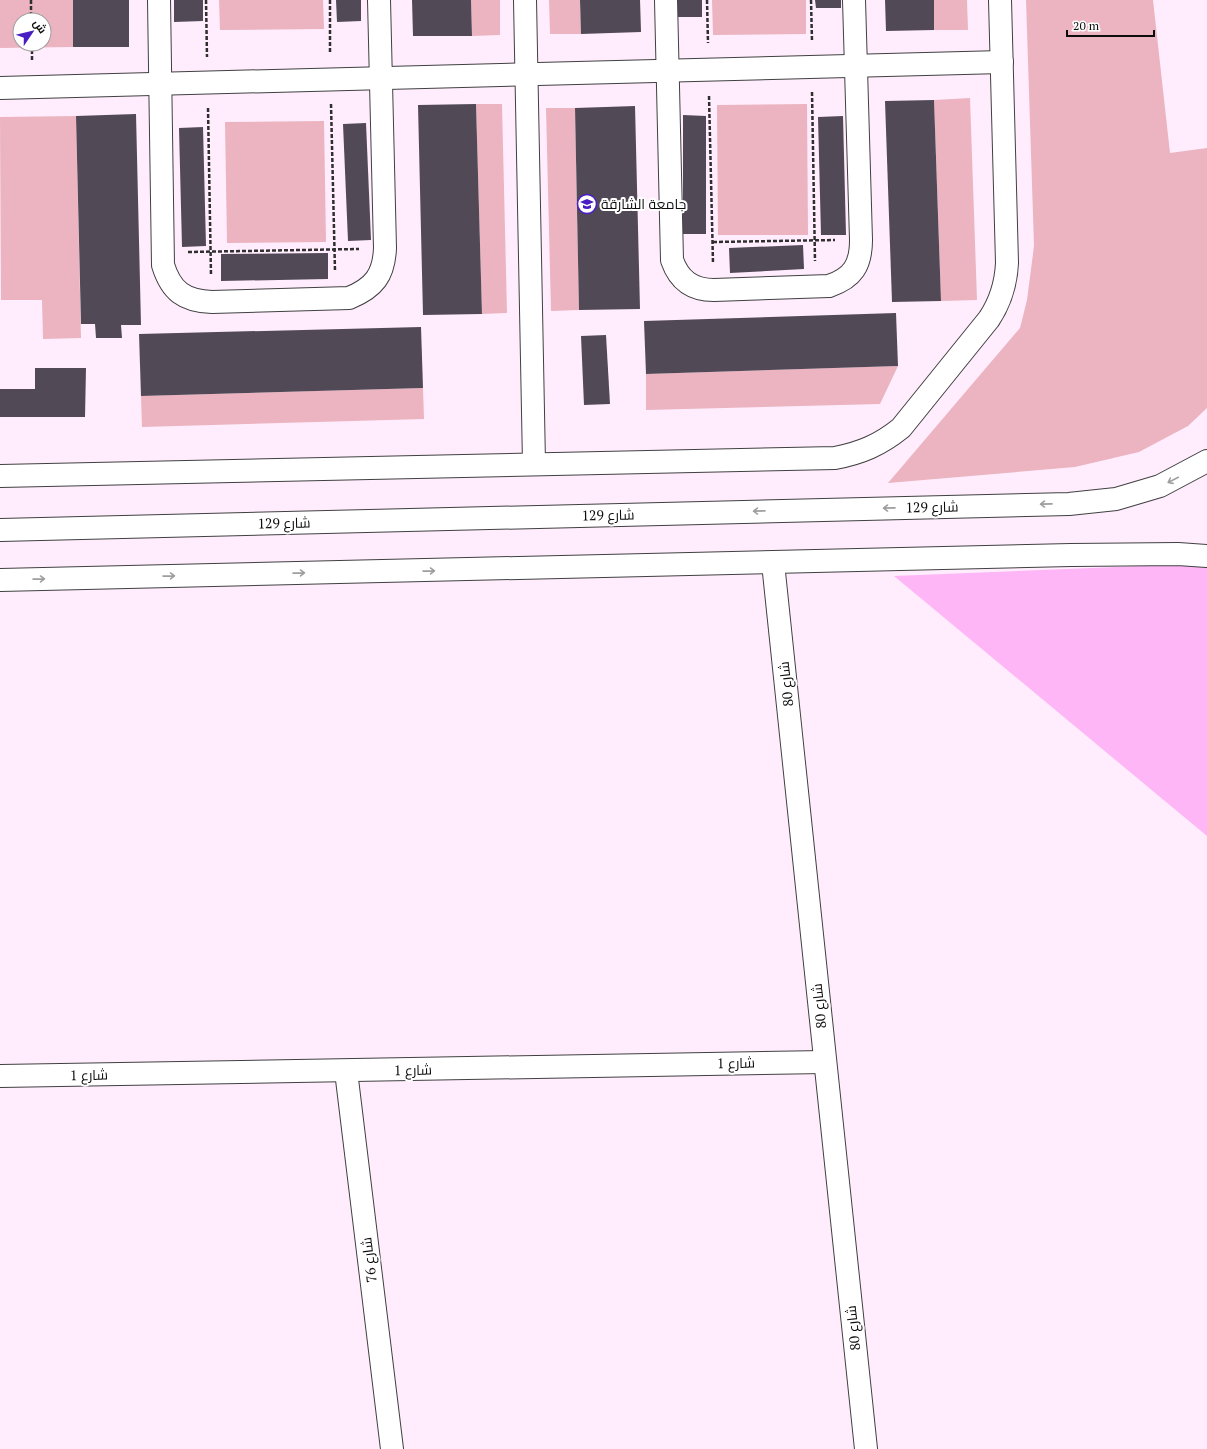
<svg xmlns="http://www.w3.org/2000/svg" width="1207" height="1449" viewBox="0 0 1207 1449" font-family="'PT Serif',Cairo,serif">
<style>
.green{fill:#ebb4c0;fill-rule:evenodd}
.sand{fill:#feb6f7}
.building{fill:#524956}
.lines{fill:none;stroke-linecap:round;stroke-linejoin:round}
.minor-casing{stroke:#404040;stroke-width:24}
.path{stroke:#2f2f2f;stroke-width:2.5;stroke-dasharray:4 2;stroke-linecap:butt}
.minor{stroke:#fff;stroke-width:22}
.oneway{stroke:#9e9e9e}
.labels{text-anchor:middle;stroke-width:4;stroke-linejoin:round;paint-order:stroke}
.poi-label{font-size:14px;fill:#0d0d0d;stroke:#fff;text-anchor:start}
.street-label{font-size:14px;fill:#0d0d0d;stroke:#fff}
</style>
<rect width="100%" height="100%" fill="#ffedfd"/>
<g class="green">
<path d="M0 0H73V47L0 48ZM20 20H44V44H20Z"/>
<polygon points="219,0 323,0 324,29 220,30"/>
<polygon points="471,0 500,0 500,35 472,36"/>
<polygon points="549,0 580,0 581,34 550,34"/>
<polygon points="712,0 806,0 806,34 713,35"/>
<polygon points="934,0 967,0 968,30 934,30"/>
<polygon points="1026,0 1153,0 1170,153 1207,148 1207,408 1188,426 1139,452 1075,467 888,483 1020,328 1027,300 1034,246"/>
<polygon points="970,98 977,300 941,301 934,100"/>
<polygon points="476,104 502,104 507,313 482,314"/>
<polygon points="807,104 808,235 718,235 717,105"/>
<polygon points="546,108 575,108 579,310 551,311"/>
<polygon points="76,116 81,338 43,339 42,300 1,300 0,117"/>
<polygon points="324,121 326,242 227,243 225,122"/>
<polygon points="898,366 880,404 646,410 646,374"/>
<polygon points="423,388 424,419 142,427 141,396"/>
</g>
<polygon class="sand" points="1192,564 1207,567 1207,836 894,576"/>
<g class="building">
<rect x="73" y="0" width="56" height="47"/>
<polygon points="174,0 203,0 203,21 174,22"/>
<polygon points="336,0 361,0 361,21 337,22"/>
<polygon points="412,0 471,0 472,36 413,36"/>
<polygon points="580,0 640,0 641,32 581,34"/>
<polygon points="674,0 702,0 702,17 675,17"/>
<polygon points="815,0 841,0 841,8 816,8"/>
<polygon points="885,0 934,0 934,30 886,31"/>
<polygon points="934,100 941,301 892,302 885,101"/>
<polygon points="476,104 482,314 423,315 418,105"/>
<polygon points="635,106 640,309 579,310 575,108"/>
<polygon points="136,114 141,325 121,325 122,338 96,338 95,324 81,324 76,116"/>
<polygon points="683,115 706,116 706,234 683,234"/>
<polygon points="843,116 846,235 821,235 818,117"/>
<polygon points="366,123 371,240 348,241 343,124"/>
<polygon points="203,127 206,246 182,247 179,128"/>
<polygon points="803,245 804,269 730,273 729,248"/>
<polygon points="328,253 328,279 221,281 221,254"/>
<polygon points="896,313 898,366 646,374 644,321"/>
<polygon points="421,327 423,388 141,396 139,334"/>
<polygon points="606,335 610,404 584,405 581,336"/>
<polygon points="35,368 86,368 85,417 0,417 0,389 35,389"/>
</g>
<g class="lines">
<defs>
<g id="minor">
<path d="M159 0 163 265C171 291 184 301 212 302L349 298C374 288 384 275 385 248L379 0"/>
<polyline points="525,0 534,463"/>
<path d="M666 0 672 260C679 280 692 290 714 290L829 286C853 278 861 265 861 240L854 0"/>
<polyline points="0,88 1002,62"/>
<path d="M0 476 835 458C861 453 880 445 901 428L989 319C1001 301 1006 284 1007 263L1000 0"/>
<polyline points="0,530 1069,504 1116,499 1160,486 1207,461"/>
<polyline points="773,563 866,1449"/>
<polyline points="0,580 1071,555 1178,554 1207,556"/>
<polyline points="346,1071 392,1449"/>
<polyline points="0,1076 825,1062"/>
</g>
</defs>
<use href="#minor" class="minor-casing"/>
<g class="path">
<polyline points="31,0 31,20"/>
<polyline points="206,0 207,57"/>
<polyline points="330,0 330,53"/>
<polyline points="707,0 708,43"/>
<polyline points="811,0 812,41"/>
<polyline points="32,44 32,61"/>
<polyline points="812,92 815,261"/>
<polyline points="709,96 713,263"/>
<polyline points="331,104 335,271"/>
<polyline points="208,108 211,275"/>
<polyline points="713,242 835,240"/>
<polyline points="188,252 359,249"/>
</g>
<use href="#minor" class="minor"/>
</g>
<defs><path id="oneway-shaft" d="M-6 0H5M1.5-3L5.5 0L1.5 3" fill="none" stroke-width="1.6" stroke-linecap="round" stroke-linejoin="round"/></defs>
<g class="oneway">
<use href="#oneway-shaft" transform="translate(1173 480) rotate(153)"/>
<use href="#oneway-shaft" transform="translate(1046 504) rotate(179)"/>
<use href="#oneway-shaft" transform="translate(889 508) rotate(179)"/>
<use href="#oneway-shaft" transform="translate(759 511) rotate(179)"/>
<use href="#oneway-shaft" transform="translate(429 571) rotate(-1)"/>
<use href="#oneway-shaft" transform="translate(299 573) rotate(-1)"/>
<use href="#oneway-shaft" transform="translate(169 576) rotate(-1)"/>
<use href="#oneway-shaft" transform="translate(39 579) rotate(-1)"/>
</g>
<defs>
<symbol id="university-ring" viewBox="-11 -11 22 22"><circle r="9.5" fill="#fff" stroke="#491dc4" stroke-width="1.5"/><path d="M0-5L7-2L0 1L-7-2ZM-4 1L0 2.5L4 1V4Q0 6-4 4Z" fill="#491dc4"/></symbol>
</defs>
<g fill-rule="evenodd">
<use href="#university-ring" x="576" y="193" width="22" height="22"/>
</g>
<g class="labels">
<g class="poi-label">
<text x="601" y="209">جامعة الشارقة</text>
</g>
<g class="street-label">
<text transform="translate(932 507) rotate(-1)" y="5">شارع 129</text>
<text transform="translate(608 515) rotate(-1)" y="5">شارع 129</text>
<text transform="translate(284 523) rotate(-1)" y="5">شارع 129</text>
<text transform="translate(786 684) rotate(-96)" y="5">شارع 80</text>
<text transform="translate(819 1006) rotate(-96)" y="5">شارع 80</text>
<text transform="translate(736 1063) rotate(-1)" y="5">شارع 1</text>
<text transform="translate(413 1070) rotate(-1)" y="5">شارع 1</text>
<text transform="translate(89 1075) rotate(-1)" y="5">شارع 1</text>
<text transform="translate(369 1260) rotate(-97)" y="5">شارع 76</text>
<text transform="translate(853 1328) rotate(-96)" y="5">شارع 80</text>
</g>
</g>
<g transform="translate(32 32) rotate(55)"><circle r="19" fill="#ffffff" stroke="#9e9e9e"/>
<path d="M0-3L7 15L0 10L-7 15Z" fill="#491dc4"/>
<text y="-6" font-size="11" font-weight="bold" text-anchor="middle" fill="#0d0d0d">ش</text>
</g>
<path d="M1067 30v6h87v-6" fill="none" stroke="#0d0d0d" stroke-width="2"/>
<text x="1073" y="30" font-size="12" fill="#0d0d0d" stroke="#ffffff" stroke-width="3" paint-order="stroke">20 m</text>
</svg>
